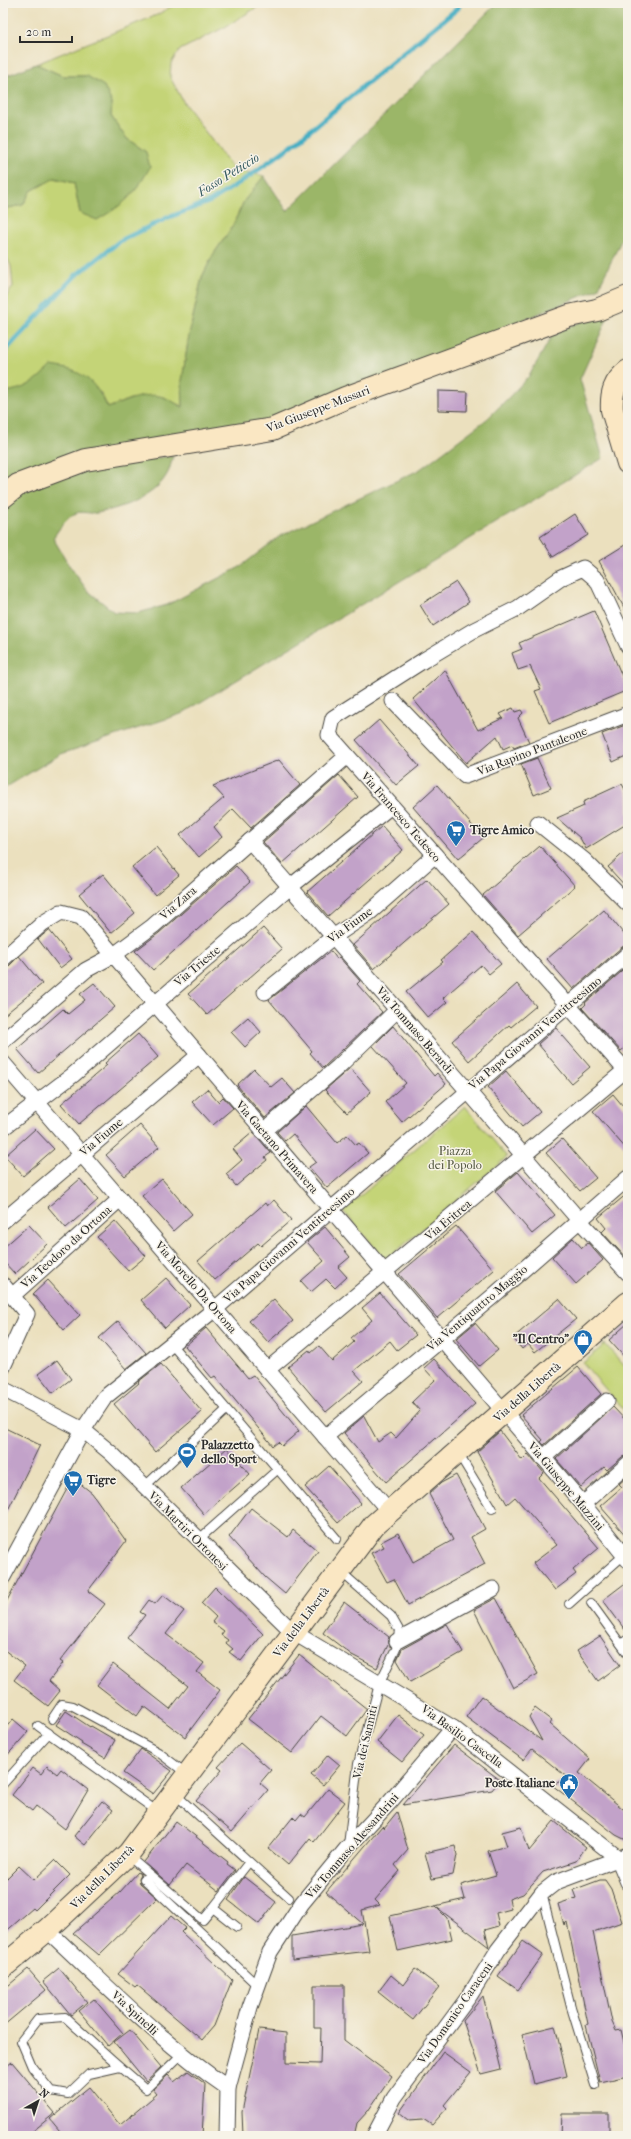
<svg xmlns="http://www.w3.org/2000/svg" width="631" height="2139" viewBox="0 0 631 2139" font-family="'IM FELL French Canon',serif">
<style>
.green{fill:#c4d477;stroke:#788051}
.forest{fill:#9bb668;stroke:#63704a}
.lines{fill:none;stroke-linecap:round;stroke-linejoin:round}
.stream{stroke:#44aec3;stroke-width:5}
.building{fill:#c2a2c9}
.lane-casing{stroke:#484641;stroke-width:10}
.street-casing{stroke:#484641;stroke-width:17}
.secondary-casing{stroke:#484641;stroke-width:24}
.lane{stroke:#fff;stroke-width:8}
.street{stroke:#fff;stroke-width:15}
.secondary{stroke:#fae7c3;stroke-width:22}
.labels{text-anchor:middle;stroke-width:3;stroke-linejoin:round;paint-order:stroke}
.street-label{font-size:12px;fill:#2b2b2b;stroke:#f7f3e8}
.poi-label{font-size:12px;font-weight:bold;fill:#2b2b2b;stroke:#f7f3e8;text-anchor:start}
.park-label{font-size:12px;fill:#51553e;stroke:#f7f3e8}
.water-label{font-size:13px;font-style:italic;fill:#345960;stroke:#f7f3e8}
</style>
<rect width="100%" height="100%" fill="#f7f3e8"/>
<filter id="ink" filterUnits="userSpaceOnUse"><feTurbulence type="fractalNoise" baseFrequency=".025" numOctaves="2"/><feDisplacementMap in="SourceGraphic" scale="8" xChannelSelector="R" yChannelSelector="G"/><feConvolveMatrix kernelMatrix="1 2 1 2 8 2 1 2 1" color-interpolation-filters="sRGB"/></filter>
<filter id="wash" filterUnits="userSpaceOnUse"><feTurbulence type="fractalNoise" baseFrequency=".012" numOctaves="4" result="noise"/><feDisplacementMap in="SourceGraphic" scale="16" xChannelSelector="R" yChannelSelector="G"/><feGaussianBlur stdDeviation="0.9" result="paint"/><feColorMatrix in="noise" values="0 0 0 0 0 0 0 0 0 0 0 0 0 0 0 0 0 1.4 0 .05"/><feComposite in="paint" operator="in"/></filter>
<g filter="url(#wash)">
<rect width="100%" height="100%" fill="#ebe0be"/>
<g class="green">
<polygon points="177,3 264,3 225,27 180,50 171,63 170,77 184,103 233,169 264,176 244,201 232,227 213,255 202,277 189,335 182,381 183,407 163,397 130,399 108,408 101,393 52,366 36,381 21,390 3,393 3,301 13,287 11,266 6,256 3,261 3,209 23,205 31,191 54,178 74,183 80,213 146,152 126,138 111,116 112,103 87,76 63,76 36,64 157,15"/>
<polygon points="465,1106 507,1157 386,1260 343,1211"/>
<polygon points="605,1344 628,1370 628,1415 583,1363"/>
</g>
<g class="forest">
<path d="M494 3H628V226L598 289 284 419 179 438 3 493 4 392C27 389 35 382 51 366 83 370 94 380 108 408 124 402 145 391 163 397 170 399 176 404 183 407L182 381 189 335 202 277 213 255 232 227 244 201 264 176 287 211 494 6Z"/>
<path d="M36 64 63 76H87L104 86 112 103 111 116 126 138 146 152 150 167C134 196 126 203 97 220L80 213 74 183 55 178 31 191 23 205 3 209V77Z"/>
<path d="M612 308 580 379 603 458 181 714 61 754 3 789V501L79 467 173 456C171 462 170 471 166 476 153 498 121 508 97 513 91 514 82 511 76 513 66 518 59 529 53 538L69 565 87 590 114 612 138 613 167 605 240 567 280 536 419 470 487 419 511 395 529 376 553 334Z"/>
</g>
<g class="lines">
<polyline class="stream" points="3,353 75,276 120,241 167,218 211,201 248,177 291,146 458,8 460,3"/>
</g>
<g id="blocks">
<g class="building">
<polygon points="438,391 468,392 467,411 438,410"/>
<polygon points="575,514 588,535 553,557 540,537"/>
<polygon points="628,543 628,615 599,561"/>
<polygon points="456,582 469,602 433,626 420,605"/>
<polygon points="594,611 628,690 549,723 535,691 541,689 530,666 518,670 512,653 522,649 519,643"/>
<polygon points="445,670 478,730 503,718 500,714 513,708 515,712 521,710 523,713 518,718 529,742 514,748 512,745 503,749 497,736 466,763 413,699"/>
<polygon points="379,720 419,766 396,785 356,740"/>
<polygon points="628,724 628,755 613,762 602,734"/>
<polygon points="537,758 551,788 534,795 521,764"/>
<polygon points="279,760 300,785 251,828 233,809 214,827 222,837 199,857 180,835 224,798 213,786"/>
<polygon points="339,775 358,797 282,864 263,842"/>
<polygon points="622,784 628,795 628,823 586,849 580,838 557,818 584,806 583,802"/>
<polygon points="437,785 483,838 458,859 413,807"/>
<polygon points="382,826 403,850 328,916 307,892"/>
<polygon points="540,846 575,886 518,935 483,895"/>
<polygon points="156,847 179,875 155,895 132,867"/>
<polygon points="628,849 628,889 608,867"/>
<polygon points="236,866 250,882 153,970 135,951 159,933"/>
<polygon points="103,874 135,913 111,933 79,894"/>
<polygon points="427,879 449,904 374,969 353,945"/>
<polygon points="604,910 628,939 628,945 622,947 573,989 547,959"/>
<polygon points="263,928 282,949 207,1015 188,994"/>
<polygon points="49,930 72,959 60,968 38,939"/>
<polygon points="473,932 501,964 489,974 481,965 443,998 447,1002 428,1018 406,992 443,962 441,960"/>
<polygon points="331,951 337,959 339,957 360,981 357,984 382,1012 323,1068 310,1053 312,1051 269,1000"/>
<polygon points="19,956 42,984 3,1016 3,968 9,966"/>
<polygon points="628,966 628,1045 621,1051 582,1008 586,1004 585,1003"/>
<polygon points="94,983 115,1007 38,1073 17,1049 63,1009 68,1014 85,1000 80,994"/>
<polygon points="517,984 536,1006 511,1027 509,1025 469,1061 452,1041"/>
<polygon points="248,1017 261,1032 245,1047 231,1032"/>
<polygon points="393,1026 434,1076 437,1073 446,1084 402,1122 385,1102 406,1083 373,1046"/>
<polygon points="556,1028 590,1067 571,1083 538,1044"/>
<polygon points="138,1034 158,1057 79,1124 61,1104 107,1065 105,1063"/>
<polygon points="350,1068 371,1092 347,1113 325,1090"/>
<polygon points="254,1069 271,1087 282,1078 295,1093 265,1118 237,1085"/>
<polygon points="506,1071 540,1112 522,1127 488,1087"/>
<polygon points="207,1089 218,1102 223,1097 233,1108 213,1125 192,1102"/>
<polygon points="613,1094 628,1112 628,1151 593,1111"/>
<polygon points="306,1106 337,1143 347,1135 356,1145 359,1143 368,1153 327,1188 309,1167 316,1162 293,1134 285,1141 277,1132"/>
<polygon points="140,1125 159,1147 125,1176 106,1155"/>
<polygon points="35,1129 54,1149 23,1176 5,1156"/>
<polygon points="253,1132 271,1153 265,1157 267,1160 236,1186 226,1174 242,1160 233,1149"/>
<polygon points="562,1139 596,1178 580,1191 546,1153"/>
<polygon points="518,1172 555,1215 532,1234 495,1191"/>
<polygon points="80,1179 98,1200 66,1228 48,1207"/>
<polygon points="162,1179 192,1214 173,1231 142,1196"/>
<polygon points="628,1193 628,1260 602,1232 606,1228 598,1218"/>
<polygon points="274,1200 291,1220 261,1246 258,1243 215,1280 198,1261 265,1203 267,1206"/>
<polygon points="115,1221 146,1256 128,1271 97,1237"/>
<polygon points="29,1225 47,1244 15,1274 3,1261 3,1248"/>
<polygon points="456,1226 494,1270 437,1318 399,1274"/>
<polygon points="325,1227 350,1257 338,1267 347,1277 335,1288 326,1279 311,1292 301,1281 324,1261 307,1242"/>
<polygon points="573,1238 582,1248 588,1243 603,1260 576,1284 552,1257"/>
<polygon points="166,1278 190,1305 165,1328 141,1300"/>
<polygon points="48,1280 80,1315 64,1330 33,1294"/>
<polygon points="380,1293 416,1335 397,1350 390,1341 354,1371 363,1381 326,1412 288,1367 309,1350 311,1353 319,1346 332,1361 354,1342 351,1338 372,1320 362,1308"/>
<polygon points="274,1299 293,1321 268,1342 249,1321"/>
<polygon points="559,1299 576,1319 535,1352 528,1344 522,1349 513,1338"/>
<polygon points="118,1321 146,1353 126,1369 99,1338"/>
<polygon points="475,1323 498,1350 479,1366 456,1339"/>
<polygon points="628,1323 628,1361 609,1340"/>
<polygon points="206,1328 248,1378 253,1375 299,1431 282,1446 278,1442 273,1446 215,1376 212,1378 185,1346"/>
<polygon points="434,1359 475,1404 386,1482 344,1433 364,1416 378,1442 391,1433 396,1438 420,1411 412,1402 435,1380 424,1368"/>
<polygon points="57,1360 71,1379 53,1393 38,1374"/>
<polygon points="161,1364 202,1412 155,1452 114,1404 139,1383 138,1382"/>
<polygon points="578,1367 601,1394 544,1445 541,1442 543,1440 521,1415"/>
<polygon points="613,1407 628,1423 628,1455 622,1457 607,1470 604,1467 581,1487 556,1459"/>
<polygon points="3,1427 40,1445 3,1520"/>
<polygon points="500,1431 522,1460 528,1454 544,1473 539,1478 599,1548 573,1570 576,1574 555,1590 533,1563 557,1545 515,1497 507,1504 477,1452"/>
<polygon points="227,1448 250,1474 204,1514 181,1488"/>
<polygon points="329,1466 361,1503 338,1523 305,1487"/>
<polygon points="456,1475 485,1529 471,1537 485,1564 408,1605 394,1579 387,1582 371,1553 384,1547 381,1542 398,1533 413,1562 453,1540 429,1494 441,1483"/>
<polygon points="628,1476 628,1538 600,1506 622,1487 619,1484"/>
<polygon points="73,1478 92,1493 126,1541 88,1591 105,1604 60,1661 63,1663 49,1681 60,1691 48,1706 14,1680 25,1666 3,1649 3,1608"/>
<polygon points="251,1508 288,1537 293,1530 318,1551 285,1594 265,1577 229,1537"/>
<polygon points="628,1581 628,1634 603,1600"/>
<polygon points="215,1587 263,1634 241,1661 229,1652 233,1649 226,1643 228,1640 221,1635 224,1631 212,1622 216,1617 201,1603"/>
<polygon points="163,1595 184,1611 166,1634 204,1663 197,1672 220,1690 185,1737 144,1706 137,1716 97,1685 113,1664 170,1709 188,1686 127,1638 145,1615 140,1612 149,1600 155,1604"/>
<polygon points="496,1598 538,1674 513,1688 474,1610"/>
<polygon points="344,1602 389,1637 388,1641 391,1647 388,1645 377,1668 352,1655 323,1633"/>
<polygon points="447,1624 463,1652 410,1682 397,1660 402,1649"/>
<polygon points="600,1636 620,1665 598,1681 577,1651"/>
<polygon points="299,1655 367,1709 347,1736 321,1716 292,1753 248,1719"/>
<polygon points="481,1696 542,1741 529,1717 535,1708 552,1721 550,1724 590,1759 579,1773 628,1813 628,1841 616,1835 552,1785 568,1778 532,1749 523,1760 466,1717"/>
<polygon points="66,1711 90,1727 91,1726 115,1740 105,1758 81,1744 82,1742 56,1725"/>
<polygon points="398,1715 424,1735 402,1762 377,1742"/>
<polygon points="13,1719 28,1732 3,1760 3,1731"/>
<polygon points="240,1743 271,1770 260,1783 268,1790 232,1832 196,1801 222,1770 218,1767"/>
<polygon points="454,1745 500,1780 492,1790 403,1805"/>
<polygon points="141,1749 172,1771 153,1794 123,1773"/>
<polygon points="328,1755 340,1765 323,1785 311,1775"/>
<polygon points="47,1766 57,1774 61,1769 88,1790 65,1829 36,1806 32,1811 12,1795 33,1768 41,1774"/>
<polygon points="328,1789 345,1802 314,1842 310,1838 288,1865 268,1848 293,1817 296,1820 301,1814 305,1817"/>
<polygon points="102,1801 113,1810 85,1845 74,1836"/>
<polygon points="397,1812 408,1850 395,1865 400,1871 375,1900 380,1905 362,1910 369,1951 292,1960 292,1936 363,1924 326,1892 382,1826 384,1828"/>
<polygon points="176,1821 228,1862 227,1864 235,1870 219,1891 186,1865 170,1885 144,1862"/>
<polygon points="554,1821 586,1847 576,1861 543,1872 523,1894 509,1899 511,1909 496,1913 499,1926 485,1930 489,1947 435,1906 465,1899 461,1885 496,1875 488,1851 507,1846 502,1832 521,1827 529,1851"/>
<polygon points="455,1846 457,1855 453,1875 432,1879 425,1853"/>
<polygon points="55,1860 70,1875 35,1910 33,1908 3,1934 3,1882 19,1866 34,1880"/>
<polygon points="138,1872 141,1874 139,1878 140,1883 157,1898 99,1955 73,1933 120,1892"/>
<polygon points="244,1877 276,1902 259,1924 228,1900"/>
<polygon points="600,1880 605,1880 611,1889 622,1922 593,1932 612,2022 616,2031 621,2030 628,2059 628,2076 600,2082 586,2025 588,2024 567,1922 564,1925 558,1904 576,1898 573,1890"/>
<polygon points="435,1906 447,1918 452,1939 398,1951 390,1916"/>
<polygon points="171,1916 185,1928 181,1932 232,1980 214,2026 202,2040 137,1985 135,1987 118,1974"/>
<polygon points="523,1941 543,1955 518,1990 498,1976"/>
<polygon points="59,1968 87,2002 71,2015 43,1981"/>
<polygon points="28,1969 46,1990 3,2026 3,1990"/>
<polygon points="415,1969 439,1987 413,2020 378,1992 391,1975 403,1985"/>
<polygon points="314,1985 344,1985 344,2040 392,2076 368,2111 357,2123 354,2136 243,2136 242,2112 259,2030 286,2033 286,2063 320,2064 321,2028 314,2028"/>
<polygon points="483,1996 501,2069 481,2074 463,2021"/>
<polygon points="94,1999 123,2033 108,2046 79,2011"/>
<polygon points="555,2026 567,2076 534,2084 522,2034"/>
<polygon points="130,2030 161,2067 146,2081 114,2042"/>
<polygon points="443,2052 471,2072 444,2105 447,2108 432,2125 423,2119 408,2120 399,2113"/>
<polygon points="12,2062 55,2113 27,2136 3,2136 3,2069"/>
<polygon points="188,2071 205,2084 202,2136 64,2136 50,2119 89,2087 120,2125 157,2094 153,2089 168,2075 174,2082"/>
<polygon points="562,2114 609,2114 609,2136 561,2136"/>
</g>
</g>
</g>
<g filter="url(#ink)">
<use href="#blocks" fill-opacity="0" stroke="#484641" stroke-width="1"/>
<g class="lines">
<defs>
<g id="lane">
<polyline points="172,1345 337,1539"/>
<polyline points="458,1453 492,1509"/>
<polyline points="144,1487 226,1410"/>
<polyline points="198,1540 277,1470"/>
<polyline points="340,1571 391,1616 399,1630 396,1649 379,1684 358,1764 348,1845"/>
<polyline points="591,1603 628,1654"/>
<polyline points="569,1604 624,1555"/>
<polyline points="621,1644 628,1639"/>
<polyline points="52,1719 62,1704 73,1706 158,1752 187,1774"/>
<polyline points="38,1726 158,1812"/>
<polyline points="3,1784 49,1733"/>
<polyline points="175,1794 289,1898"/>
<polyline points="127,1855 203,1920 213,1908"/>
<polyline points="144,1879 258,1986"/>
<polyline points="542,1893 571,2007 595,2085"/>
<polyline points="237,1927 213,1908 249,1862"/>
<path d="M120 2067 89 2074 68 2094 51 2091 32 2067 21 2041 38 2019 65 2017C92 2042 119 2066 146 2089L182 2054"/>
</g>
<g id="street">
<polyline points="628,646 597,580 583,568 561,578 518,608 474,630 424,660 333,718 329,735 628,1073"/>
<polyline points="393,701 465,776 628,714"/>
<polyline points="538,823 584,860 628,904"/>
<polyline points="250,841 467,1090 579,1220 628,1273"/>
<polyline points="3,959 43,923 61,912 81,917 583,1504 628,1560"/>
<polyline points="265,992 333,937 369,913 435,855"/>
<polyline points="3,1041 86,970 114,955 153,926 347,756"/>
<polyline points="3,1063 389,1511"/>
<polyline points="3,1128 73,1075 290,887 391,806"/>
<polyline points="263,1132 338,1067 397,1010"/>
<polyline points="3,1221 199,1055"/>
<polyline points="3,1285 27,1314 3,1367"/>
<polyline points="12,1296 120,1199"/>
<polyline points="267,1370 628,1068"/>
<polyline points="3,1389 83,1430 111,1453 293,1632 453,1728 618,1858 628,1882"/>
<polyline points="325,1437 492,1297 628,1178"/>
<polyline points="543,1458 607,1401"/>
<polyline points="583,1504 628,1464"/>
<polyline points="3,1577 83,1430 105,1397 215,1309 628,954"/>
<polyline points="397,1641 493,1589"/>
<path d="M47 1930C106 1985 162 2043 228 2088"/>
<polyline points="227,2136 228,2088 250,2007 270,1952 302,1903 348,1847 390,1802 453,1728"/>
<polyline points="374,2136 394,2098 470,1995 498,1950 542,1893 556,1882 628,1855"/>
</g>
<g id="secondary">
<path d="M628 371C614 382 611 393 612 410L628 463"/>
<polyline points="3,497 18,485 85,460 273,429 345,398 569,316 597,310 628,297"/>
<polyline points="3,1967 47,1930 129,1853 374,1525 628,1303"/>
</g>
</defs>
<use href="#lane" class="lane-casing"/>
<use href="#street" class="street-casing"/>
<use href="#secondary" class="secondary-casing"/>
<use href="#lane" class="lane"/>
<use href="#street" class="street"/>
<use href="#secondary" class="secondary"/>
</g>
</g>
<defs>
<symbol id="supermarket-pin" viewBox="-11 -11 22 30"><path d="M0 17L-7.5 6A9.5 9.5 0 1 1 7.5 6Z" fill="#1f6fb2" stroke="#f7f3e8"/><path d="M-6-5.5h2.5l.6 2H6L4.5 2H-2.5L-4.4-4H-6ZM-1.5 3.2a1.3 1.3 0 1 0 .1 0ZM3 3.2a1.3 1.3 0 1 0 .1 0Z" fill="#fff"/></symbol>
<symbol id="shop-pin" viewBox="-11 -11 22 30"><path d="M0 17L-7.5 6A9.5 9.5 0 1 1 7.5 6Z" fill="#1f6fb2" stroke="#f7f3e8"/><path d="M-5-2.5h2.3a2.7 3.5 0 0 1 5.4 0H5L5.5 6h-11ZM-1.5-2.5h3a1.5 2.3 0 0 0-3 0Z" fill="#fff"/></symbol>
<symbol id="stadium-pin" viewBox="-11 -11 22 30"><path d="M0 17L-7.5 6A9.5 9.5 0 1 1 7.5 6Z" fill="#1f6fb2" stroke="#f7f3e8"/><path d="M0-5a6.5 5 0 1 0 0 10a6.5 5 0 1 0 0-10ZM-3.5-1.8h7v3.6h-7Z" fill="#fff"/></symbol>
<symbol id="civic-pin" viewBox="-11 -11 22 30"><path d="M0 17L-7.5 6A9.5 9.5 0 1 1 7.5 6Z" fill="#1f6fb2" stroke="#f7f3e8"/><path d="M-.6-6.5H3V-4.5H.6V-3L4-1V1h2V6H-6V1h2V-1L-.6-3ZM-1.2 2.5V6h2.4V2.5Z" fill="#fff"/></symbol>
</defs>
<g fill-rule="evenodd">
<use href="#supermarket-pin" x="445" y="819" width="22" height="30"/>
<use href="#shop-pin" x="572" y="1328" width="22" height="30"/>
<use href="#stadium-pin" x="176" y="1441" width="22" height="30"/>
<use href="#supermarket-pin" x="62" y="1469" width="22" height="30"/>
<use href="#civic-pin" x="558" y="1772" width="22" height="30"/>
</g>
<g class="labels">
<g class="street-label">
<text transform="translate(318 409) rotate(-21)" y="4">Via Giuseppe Massari</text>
<text transform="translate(532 751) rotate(-21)" y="4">Via Rapino Pantaleone</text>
<text transform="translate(401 817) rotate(49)" y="4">Via Francesco Tedesco</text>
<text transform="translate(178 903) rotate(-41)" y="4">Via Zara</text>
<text transform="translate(350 925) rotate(-36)" y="4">Via Fiume</text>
<text transform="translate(197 966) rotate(-40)" y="4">Via Trieste</text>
<text transform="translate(415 1030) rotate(49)" y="4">Via Tommaso Berardi</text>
<text transform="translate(535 1033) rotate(-40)" y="4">Via Papa Giovanni Ventitreesimo</text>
<text transform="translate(101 1137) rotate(-40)" y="4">Via Fiume</text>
<text transform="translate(277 1147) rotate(49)" y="4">Via Gaetano Primavera</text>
<text transform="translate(448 1220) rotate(-40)" y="4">Via Eritrea</text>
<text transform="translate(289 1245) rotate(-41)" y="4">Via Papa Giovanni Ventitreesimo</text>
<text transform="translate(66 1247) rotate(-42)" y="4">Via Teodoro da Ortona</text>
<text transform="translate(196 1287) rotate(49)" y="4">Via Morello Da Ortona</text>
<text transform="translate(477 1308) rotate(-40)" y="4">Via Ventiquattro Maggio</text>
<text transform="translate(527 1392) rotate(-41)" y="4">Via della Libertà</text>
<text transform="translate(566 1486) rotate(50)" y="4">Via Giuseppe Mazzini</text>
<text transform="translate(188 1531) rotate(45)" y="4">Via Martiri Ortonesi</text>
<text transform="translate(301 1622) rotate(-53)" y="4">Via della Libertà</text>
<text transform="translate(462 1736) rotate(36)" y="4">Via Basilio Cascella</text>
<text transform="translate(365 1742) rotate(-77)" y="4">Via dei Sanniti</text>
<text transform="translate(352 1846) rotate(-49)" y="4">Via Tommaso Alessandrini</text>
<text transform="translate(102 1877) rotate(-45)" y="4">Via della Libertà</text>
<text transform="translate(135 2013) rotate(43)" y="4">Via Spinelli</text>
<text transform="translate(455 2013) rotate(-55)" y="4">Via Domenico Caraceni</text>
</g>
<g class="poi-label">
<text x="470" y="834">Tigre Amico</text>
<text x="569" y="1343" text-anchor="end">"Il Centro"</text>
<text x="201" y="1449">Palazzetto<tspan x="201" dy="14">dello Sport</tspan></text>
<text x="87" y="1484">Tigre</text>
<text x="555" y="1787" text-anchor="end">Poste Italiane</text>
</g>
<g class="park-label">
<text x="455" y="1155">Piazza<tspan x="455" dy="14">dei Popolo</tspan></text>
</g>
<g class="water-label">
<text transform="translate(228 174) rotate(-32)" y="5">Fosso Peticcio</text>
</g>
</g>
<rect width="631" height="2139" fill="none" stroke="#f7f3e8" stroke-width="16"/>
<g transform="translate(38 2101) rotate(39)" stroke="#f7f3e8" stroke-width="3" paint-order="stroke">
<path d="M0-3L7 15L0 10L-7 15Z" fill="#2b2b2b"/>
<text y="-6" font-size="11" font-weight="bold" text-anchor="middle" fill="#2b2b2b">N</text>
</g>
<path d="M20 36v6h52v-6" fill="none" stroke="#2b2b2b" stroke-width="2"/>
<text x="26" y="36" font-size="12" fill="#2b2b2b" stroke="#f7f3e8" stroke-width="3" paint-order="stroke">20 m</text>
</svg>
